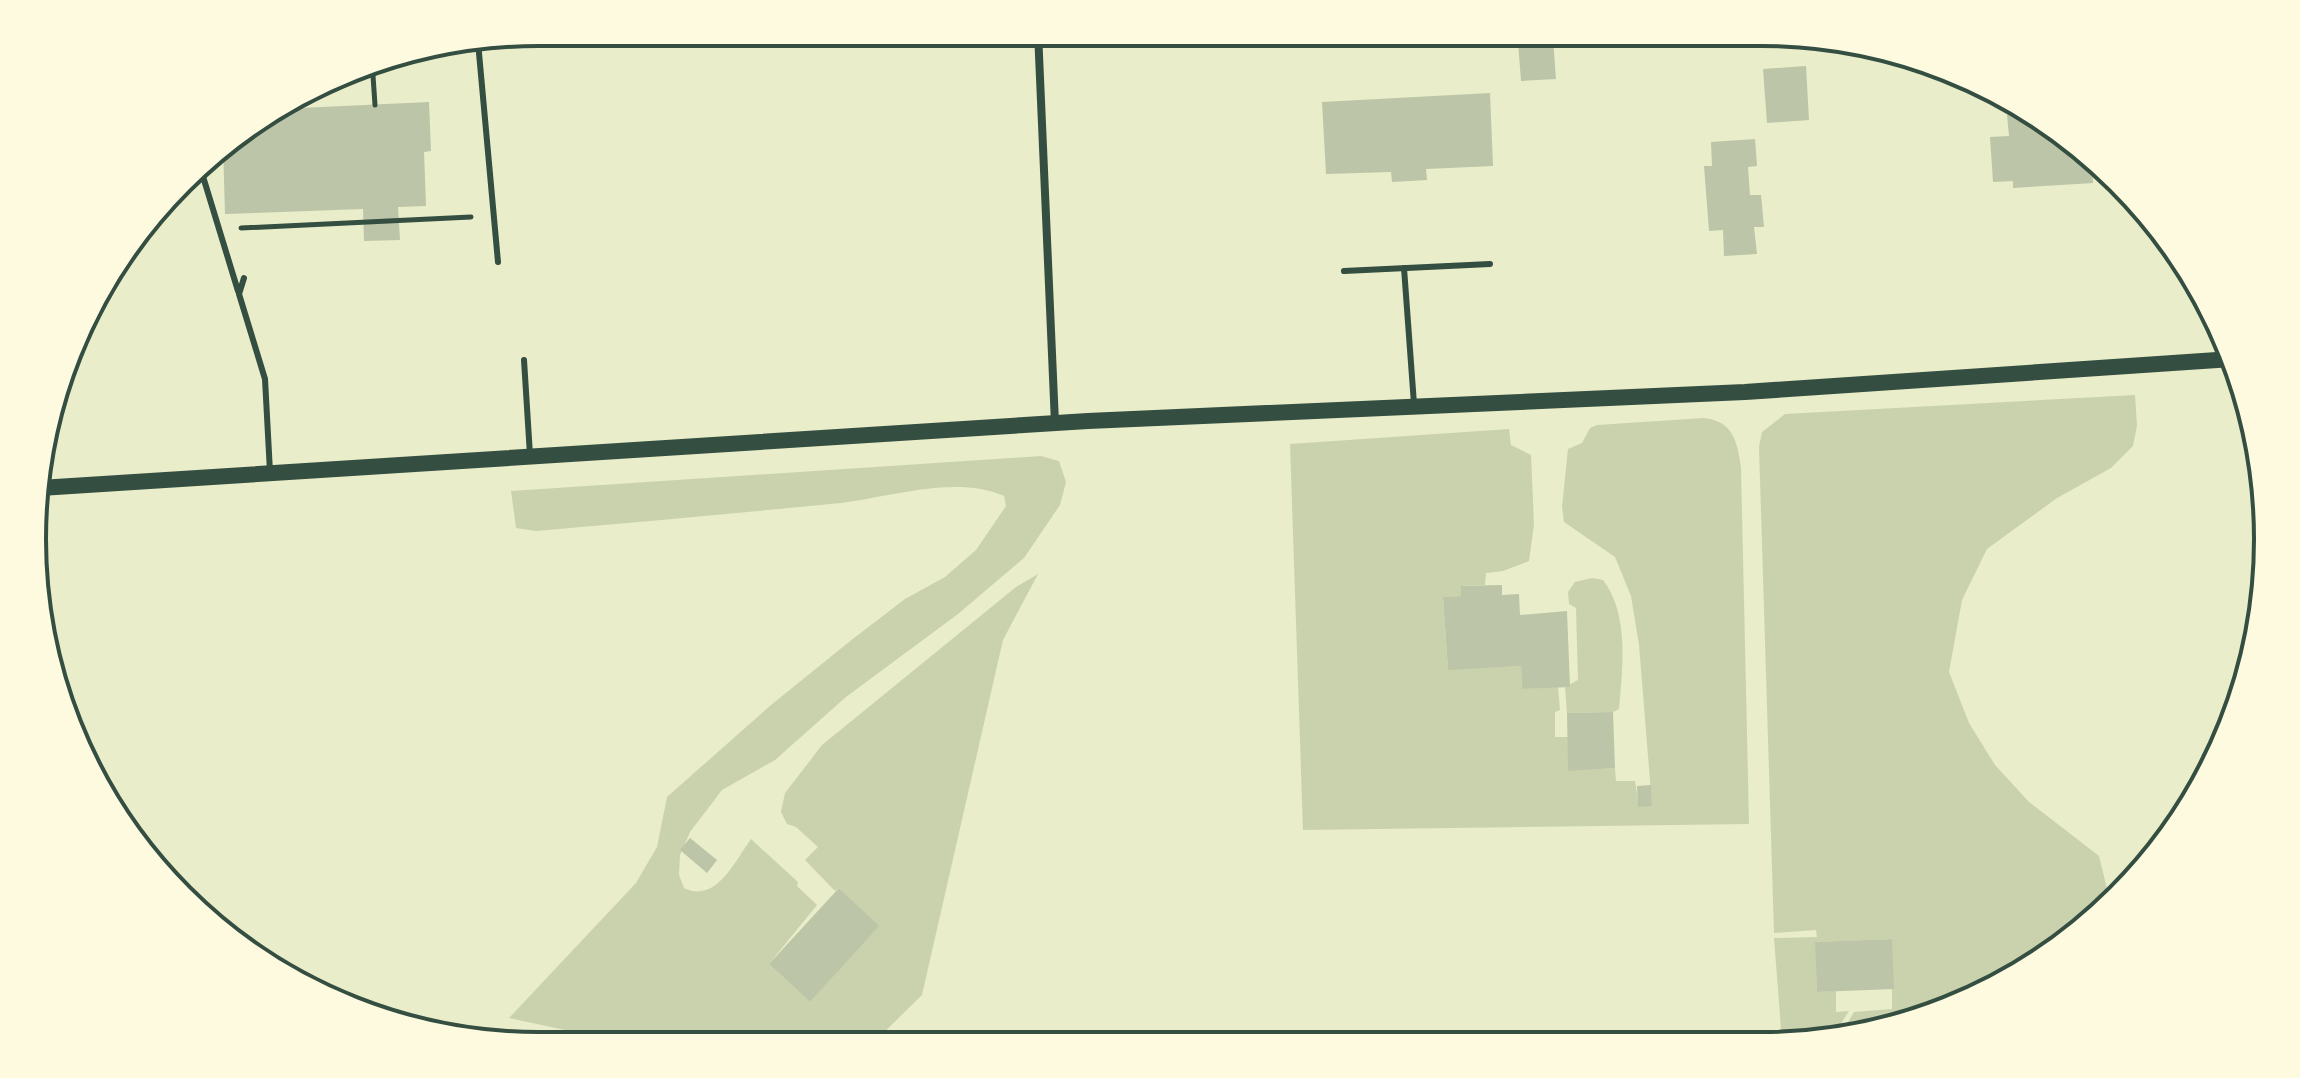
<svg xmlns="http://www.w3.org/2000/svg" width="2300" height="1078" viewBox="0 0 2300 1078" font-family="Commissioner,sans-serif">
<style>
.green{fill:#cad2ad}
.building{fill:#bcc5a7}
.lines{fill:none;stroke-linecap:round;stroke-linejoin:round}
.path{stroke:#344e41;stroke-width:5}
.service{stroke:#344e41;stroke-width:6}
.minor{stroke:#344e41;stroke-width:8}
.secondary{stroke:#344e41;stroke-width:16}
.rim{fill:none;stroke:#344e41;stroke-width:4}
</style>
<rect width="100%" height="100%" fill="#e9edc9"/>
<g class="green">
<polygon points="2135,395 2137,426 2133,446 2111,468 2057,498 1987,549 1962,600 1949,672 1969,723 1995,765 2029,802 2099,856 2110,901 2069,942 1955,1008 1838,1039 1854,1012 1892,1009 1892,939 1816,942 1817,992 1836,991 1836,1012 1849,1011 1830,1041 1782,1042 1774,938 1817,937 1816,930 1774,933 1759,447 1762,432 1785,414"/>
<path d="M1704 418C1733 421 1737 441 1741 467L1749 824 1303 830 1290 444 1509 429 1511 445 1531 455 1534 524 1529 561 1503 571 1486 573 1485 585 1461 586V596L1443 597 1448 669 1521 666 1522 689 1558 687 1560 710 1555 712V737H1568V770L1615 768 1616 781H1635L1639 807 1652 805 1639 645 1631 596 1615 557 1564 522 1562 507 1568 449 1582 443 1590 428 1597 425Z"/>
<path d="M1041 456 1059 461 1066 482 1060 505 1024 558 958 614 846 697 775 760 722 790 690 832 680 855 679 875 684 888C716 904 735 861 751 839L798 882 797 886 817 905 769 964 810 1002 878 926 839 888 835 891 805 860 818 847 796 827 787 824 781 812 785 793 822 745 1016 587 1038 574 1003 640 922 995 871 1045 639 1046 509 1018 636 883 657 847 667 797 771 705 854 638 905 599 945 577 976 550 1006 506 1004 496C956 475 891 497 841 503 739 513 638 522 536 531L516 528 511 491Z"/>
<path d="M1592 578 1603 580C1629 614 1623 667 1619 709L1613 712 1567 713 1565 687 1578 680 1576 608 1569 604 1568 592 1575 582Z"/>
</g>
<g class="building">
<polygon points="1553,39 1556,79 1521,81 1518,42"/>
<polygon points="1806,66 1809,120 1767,123 1763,69"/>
<polygon points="1490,93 1493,166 1426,169 1427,180 1392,182 1391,172 1326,174 1322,102"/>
<polygon points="300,100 300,108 429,102 431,151 424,152 426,206 398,207 400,240 364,241 363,209 225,214 223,145 230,137"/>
<polygon points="2020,114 2038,126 2038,131 2045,131 2092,162 2093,183 2013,188 2013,181 1993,182 1990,137 2009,136 2007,115"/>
<polygon points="1755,139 1757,166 1748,167 1750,195 1761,195 1764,227 1754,227 1757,254 1724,256 1723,230 1709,231 1704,166 1712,166 1711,142"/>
<polygon points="1502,585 1502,595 1519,594 1520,615 1567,611 1570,687 1522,689 1521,666 1448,670 1443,597 1461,596 1461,586"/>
<polygon points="1613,712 1615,768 1568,771 1567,713"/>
<polygon points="1651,785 1652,806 1638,807 1637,786"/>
<polygon points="690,838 717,860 707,873 680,850"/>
<polygon points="839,888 879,926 810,1002 769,964"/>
<polygon points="1892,939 1894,989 1817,992 1815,942"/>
</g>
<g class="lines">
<g class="path">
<polyline points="372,61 375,105"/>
<polyline points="241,228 471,217"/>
</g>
<g class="service">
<polyline points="478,42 498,262"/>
<polyline points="201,170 238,291"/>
<polyline points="1404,268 1414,404"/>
<polyline points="1344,271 1490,264"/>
<polyline points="244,278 239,294 265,379 270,472"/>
<polyline points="524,360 530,455"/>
</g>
<polyline class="minor" points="1038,32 1055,423"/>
<polyline class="secondary" points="40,488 1088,421 1745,392 2232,359"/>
</g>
<path d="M0 0H2300V1078H0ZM539 46H1761A493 493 0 0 1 2254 539V539A493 493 0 0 1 1761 1032H539A493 493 0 0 1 46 539V539A493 493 0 0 1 539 46Z" fill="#fefae0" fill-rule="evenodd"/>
<path class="rim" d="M539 46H1761A493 493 0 0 1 2254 539V539A493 493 0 0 1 1761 1032H539A493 493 0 0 1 46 539V539A493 493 0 0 1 539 46Z"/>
</svg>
